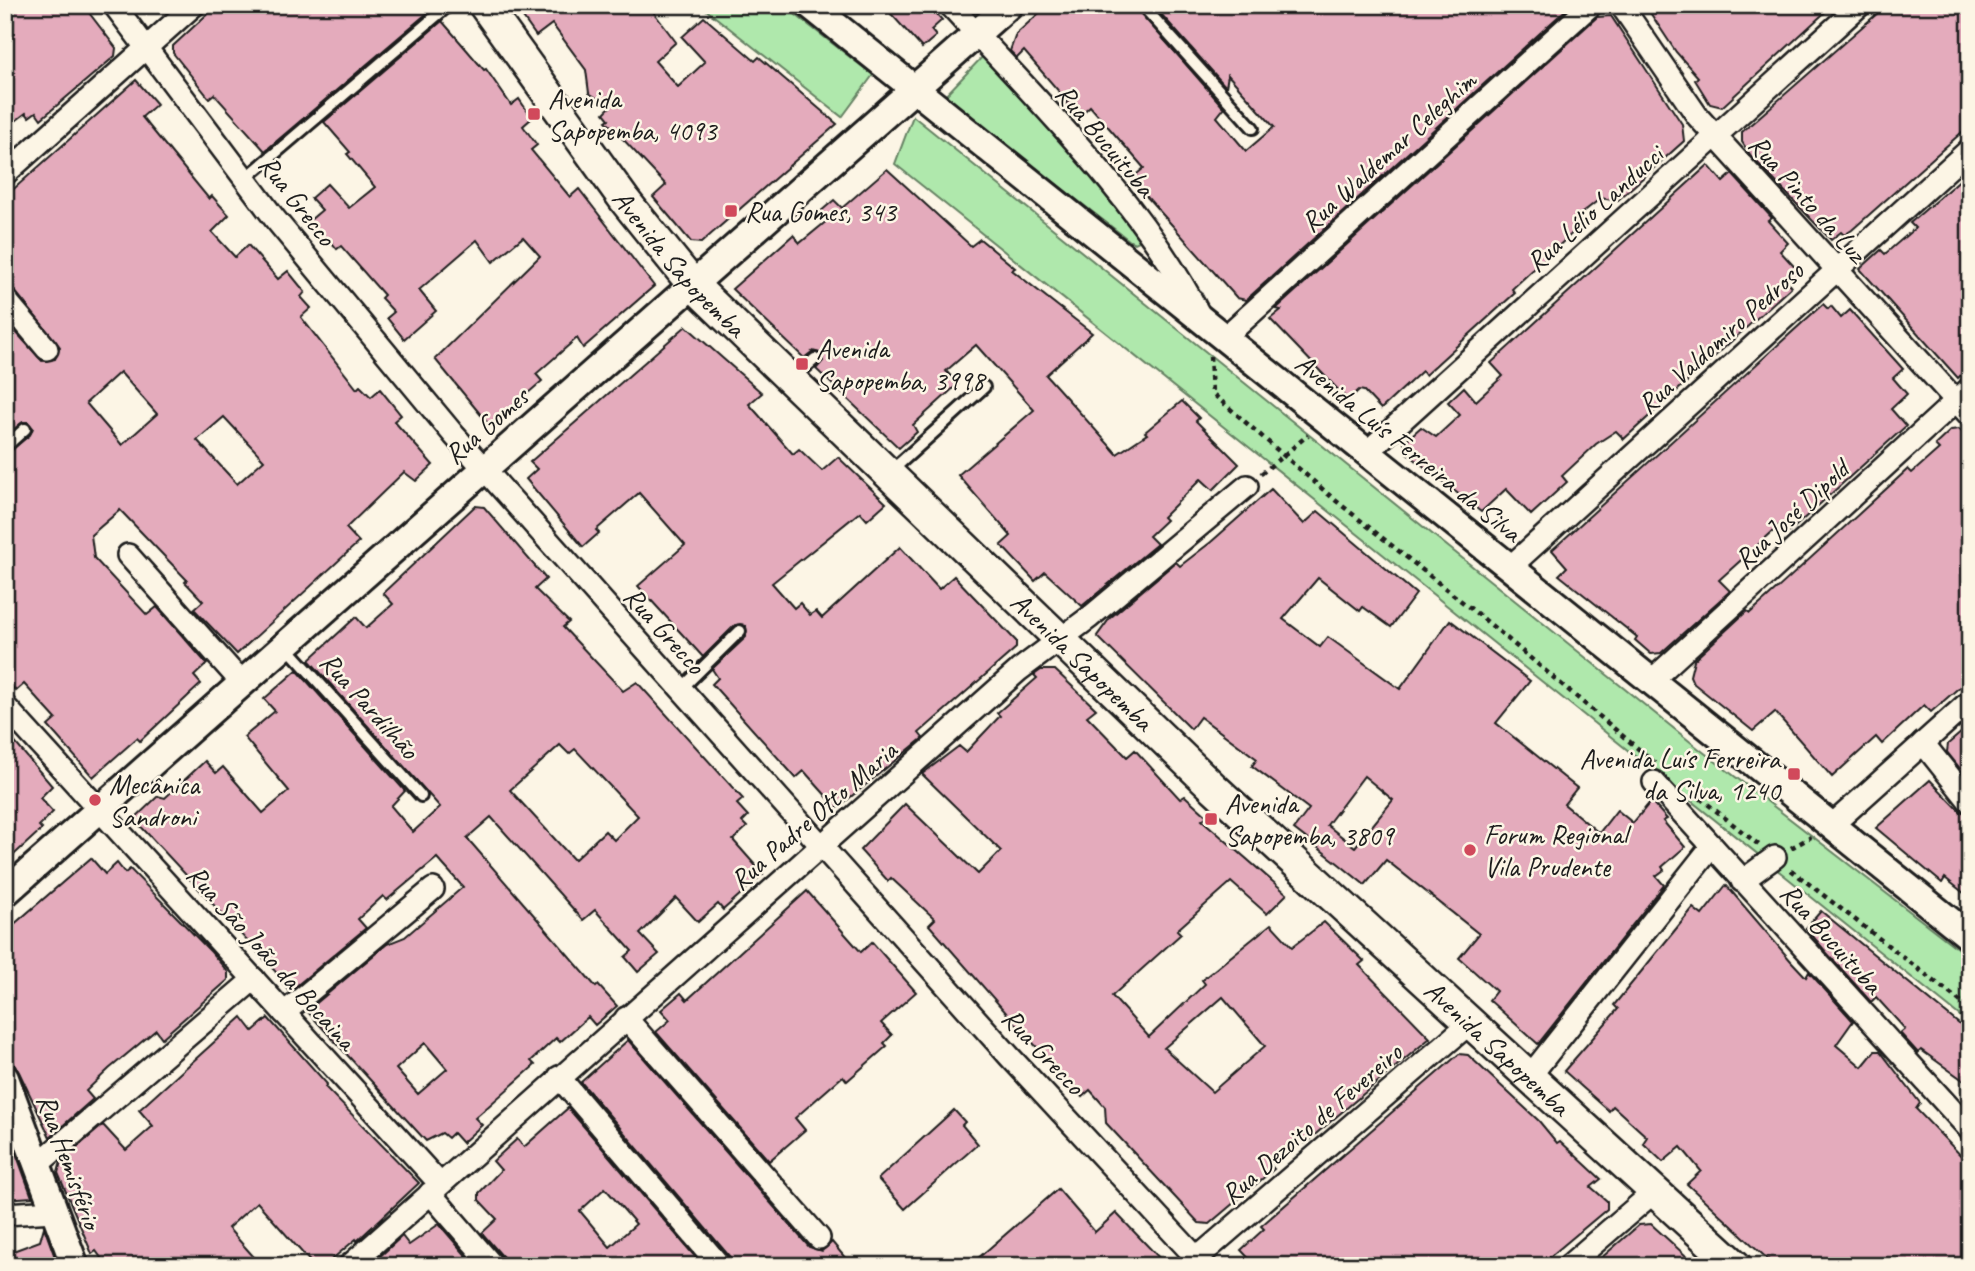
<svg xmlns="http://www.w3.org/2000/svg" width="1975" height="1271" viewBox="0 0 1975 1271" font-family="Caveat,sans-serif">
<style>
.green{fill:#afe8ac;stroke:#668264;stroke-width:2}
.building{fill:#e4abbc;stroke:#1c1c1c;stroke-width:2;fill-rule:evenodd}
.lines{fill:none;stroke-linecap:round;stroke-linejoin:round}
.service-casing{stroke:#1c1c1c;stroke-width:16}
.minor-casing{stroke:#1c1c1c;stroke-width:26}
.tertiary-casing{stroke:#1c1c1c;stroke-width:32}
.secondary-casing{stroke:#1c1c1c;stroke-width:35}
.path{stroke:#1c1c1c;stroke-width:4.5;stroke-dasharray:5 5;stroke-linecap:butt}
.service{stroke:#fcf5e5;stroke-width:10}
.minor{stroke:#fcf5e5;stroke-width:21}
.tertiary{stroke:#fcf5e5;stroke-width:26}
.secondary{stroke:#fcf5e5;stroke-width:30}
.poi-dot{fill:#d1495b;stroke:#fcf5e5;stroke-width:2.5}
.labels{text-anchor:middle;stroke-width:5;stroke-linejoin:round;paint-order:stroke}
.poi-label{font-size:28px;fill:#1c1c1c;stroke:#fcf5e5;text-anchor:start}
.street-label{font-size:28px;fill:#1c1c1c;stroke:#fcf5e5}
</style>
<rect width="100%" height="100%" fill="#fcf5e5"/>
<filter id="ink" filterUnits="userSpaceOnUse"><feTurbulence type="fractalNoise" baseFrequency=".0143" numOctaves="2"/><feDisplacementMap in="SourceGraphic" scale="14" xChannelSelector="R" yChannelSelector="G"/><feConvolveMatrix kernelMatrix="1 2 1 2 8 2 1 2 1" color-interpolation-filters="sRGB"/></filter>
<g filter="url(#ink)">
<g class="green">
<polygon points="700,5 783,5 873,75 842,117"/>
<polygon points="985,54 1144,233 1143,239 1135,243 1130,241 944,97"/>
<polygon points="913,116 1698,748 1970,958 1970,1024 895,164"/>
</g>
<g class="building">
<polygon points="5,5 83,5 116,48 115,56 41,119 36,112 29,117 26,113 5,129"/>
<polygon points="217,5 428,5 432,9 265,151 214,94 209,98 173,53 173,46"/>
<polygon points="514,5 648,5 676,42 655,61 678,87 705,62 682,37 704,17 755,61 759,57 837,124 701,243 691,242 653,197 666,185 606,121 609,119 604,113 610,107 589,93 586,70 552,24 536,36"/>
<polygon points="883,5 929,5 942,20 931,30 936,36 922,48"/>
<polygon points="1048,5 1134,5 1224,108 1217,117 1246,151 1274,127 1228,75 1226,87 1153,5 1571,5 1246,300 1237,298 1131,179 1144,168 1090,106 1077,118 1065,104 1068,102 1024,51 1017,58 1010,51 1016,34"/>
<polygon points="1645,5 1833,5 1722,107 1710,104 1695,80 1698,77 1676,52"/>
<polygon points="1887,5 1970,5 1970,125 1852,230 1844,235 1841,232 1831,240 1751,156 1742,142 1742,132"/>
<polygon points="1611,16 1682,124 1684,141 1617,201 1601,198 1572,221 1578,228 1512,289 1515,293 1425,375 1422,371 1381,409 1364,391 1359,390 1348,400 1270,319 1281,310 1276,309 1597,17"/>
<polygon points="442,21 484,70 486,69 511,105 519,99 532,118 523,126 537,145 531,150 570,197 579,189 654,286 583,348 577,338 536,374 542,381 490,426 435,359 540,256 523,237 493,262 477,240 419,290 436,311 404,339 387,318 394,312 381,298 384,295 341,246 337,249 329,239 325,242 309,221 322,210 311,198 327,184 349,208 375,187 347,154 350,152 324,122"/>
<path d="M136 80 157 104 142 117 209 199 212 196 229 215 212 232 235 257 248 245 278 279 288 271 305 292 301 297 311 308 301 317 357 389 360 386 371 397 380 389 401 415 394 421 433 465 416 481 404 472 346 528 359 542 237 654 194 609 203 601 185 582 187 580 120 510 91 535 94 558 147 615 157 607 207 664 194 676 201 684 140 741 137 738 93 777 48 726 56 719 24 684 16 691 5 679V455L30 435 33 428 28 422H23L5 436V320L42 361 55 359 60 347 15 291 5 286V205L12 199 8 194ZM120 372 157 414 122 445 86 403ZM224 417 264 460 237 484 197 440Z"/>
<polygon points="1708,165 1723,182 1732,174 1772,218 1768,221 1788,243 1780,251 1800,273 1788,283 1791,287 1624,439 1616,431 1596,444 1562,476 1567,482 1531,515 1506,489 1481,512 1407,453 1404,442 1421,427 1436,437 1460,415 1448,402 1464,387 1476,401 1503,376 1491,363"/>
<polygon points="887,169 971,246 980,239 1015,268 1012,270 1092,333 1046,375 1117,454 1147,434 1145,432 1182,401 1199,418 1196,421 1239,464 1213,490 1201,479 1163,517 1166,520 1149,536 1157,544 1082,606 1045,572 1035,581 1001,545 1011,536 958,475 1034,410 976,345 946,371 958,384 913,425 917,432 899,448 816,369 823,361 820,353 813,351 804,358 732,289 793,235 800,243 828,220 820,212 834,200 842,208"/>
<polygon points="1970,171 1970,367 1958,378 1860,269 1881,250 1885,254 1915,228 1910,223"/>
<polygon points="1823,304 1828,309 1831,306 1841,318 1850,310 1903,369 1893,378 1907,394 1891,409 1906,426 1789,532 1781,524 1719,580 1730,591 1661,653 1651,654 1635,640 1637,637 1559,575 1567,567 1552,550"/>
<polygon points="686,326 762,393 749,404 793,454 799,449 822,471 838,457 886,503 867,520 860,512 772,583 794,608 800,603 810,615 816,611 822,618 900,547 939,589 954,576 1016,641 1016,648 919,733 923,738 837,808 804,771 796,778 712,684 718,678 712,669 746,637 746,626 735,625 703,657 638,586 685,545 639,493 596,530 599,533 583,547 526,479 537,469 530,462"/>
<polygon points="1959,429 1970,440 1970,678 1931,712 1924,705 1882,744 1876,737 1832,777 1775,712 1753,731 1693,683 1690,676 1694,660 1747,611 1750,613 1767,598 1908,469 1912,473 1939,449 1935,445 1951,430"/>
<path d="M1271 489 1304 524 1318 511 1416 594 1391 627 1363 607 1360 611 1318 578 1283 619 1320 647 1328 637 1400 689 1450 620 1530 681 1496 723 1577 788 1564 804 1599 833 1617 810 1633 823 1651 801 1667 819 1663 821 1685 847 1662 867 1664 870 1656 876 1664 885 1538 1044 1489 1000 1496 991 1459 958 1479 934 1386 860 1365 885 1339 864 1294 829 1309 809 1252 766 1257 759 1200 717 1191 729 1097 636 1110 618 1176 562 1180 566 1211 542ZM1364 776 1393 800 1355 847 1327 825Z"/>
<path d="M475 506 484 507 546 579 535 589 569 622 563 627 623 691 637 682 743 799 737 804 748 816 742 822 747 827 733 840 763 874 723 910 718 904 698 922 676 898 640 934 659 954 638 972 625 957 632 951 595 910 583 920 491 817 467 838 596 987 598 985 617 1006 595 1025 588 1017 560 1042 556 1038 531 1061 535 1065 475 1118 482 1125 462 1143 453 1133 448 1138 442 1133 426 1141 307 1011 387 944 405 937 463 887 437 858 387 900 383 896 358 919 366 928 289 992 275 971 134 819 158 796 165 798 205 761 216 773 223 767 263 813 289 791 244 737 275 711 264 699 297 670 405 791 391 806 413 832 440 807 309 660 356 617 366 628 393 604 383 593ZM560 745 569 754 575 749 638 816 614 840 605 831 574 860 510 790ZM425 1043 447 1069 418 1094 396 1069Z"/>
<path d="M1041 670H1055L1096 709 1087 716 1127 757 1135 750 1180 799 1185 796 1207 816 1202 820 1287 894 1267 914 1231 882 1177 930 1181 934 1112 996 1149 1037 1205 984 1202 980 1271 924 1292 947 1324 922 1364 961 1359 965 1430 1038 1305 1143 1302 1139 1292 1145 1270 1165 1274 1169 1209 1224 1199 1223 1106 1123 1105 1107 1090 1090 1082 1097 1023 1032 929 925 935 919 891 878 888 881 860 850 905 804 978 874 1001 851 922 774 959 746 966 752 1000 716 997 713 1037 678 1034 675ZM1223 997 1265 1046 1212 1092 1164 1048Z"/>
<polygon points="1970,725 1970,781 1947,752 1948,744"/>
<polygon points="5,731 52,786 40,798 53,812 39,826 42,829 5,863"/>
<polygon points="1930,780 1960,811 1970,815 1970,898 1945,878 1942,883 1876,828"/>
<polygon points="91,858 105,874 117,863 125,873 130,869 211,952 228,972 228,980 162,1038 156,1030 109,1069 86,1091 93,1099 50,1137 19,1072 5,1051 12,1049 5,1031 5,932"/>
<polygon points="1726,885 1791,961 1806,977 1809,972 1853,1021 1836,1045 1862,1067 1875,1051 1880,1051 1920,1103 1916,1109 1970,1165 1970,1266 1775,1266 1687,1184 1701,1171 1681,1147 1663,1162 1643,1143 1647,1137 1613,1106 1609,1111 1564,1071 1618,1009 1614,1005 1693,908 1702,915"/>
<polygon points="807,891 861,952 872,942 916,992 881,1023 892,1035 884,1043 887,1046 847,1081 843,1076 795,1118 805,1130 769,1161 656,1032 670,1020 661,1010 681,993 687,1000"/>
<polygon points="1821,911 1970,1033 1970,1085 1921,1050 1918,1053 1900,1033 1905,1029 1876,997 1871,1002 1826,952 1806,928"/>
<polygon points="242,1017 253,1031 268,1018 327,1084 325,1087 419,1183 357,1241 356,1239 324,1266 314,1266 257,1202 228,1228 262,1266 107,1266 96,1251 92,1254 58,1173 61,1161 103,1125 126,1150 153,1126 139,1110"/>
<polygon points="628,1040 809,1247 822,1251 832,1242 852,1266 733,1266 730,1257 581,1082"/>
<polygon points="1459,1054 1468,1055 1539,1121 1557,1143 1560,1141 1601,1179 1591,1187 1607,1201 1607,1209 1539,1266 1256,1266 1241,1250 1264,1229 1261,1226"/>
<path d="M568 1108 703 1266H506L503 1257 482 1233 497 1219 479 1200V1193L501 1170 493 1161 517 1139 524 1147ZM605 1188 636 1224 610 1247 580 1211Z"/>
<polygon points="954,1110 965,1122 962,1125 978,1144 905,1209 878,1179"/>
<polygon points="5,1126 6,1126 32,1197 5,1199"/>
<polygon points="1058,1189 1095,1232 1116,1213 1167,1266 969,1266"/>
<polygon points="439,1224 475,1266 379,1266 375,1261 402,1236 409,1245"/>
<polygon points="1651,1224 1697,1266 1592,1266 1639,1225"/>
<polygon points="44,1227 56,1260 34,1266 5,1266 5,1254 40,1241"/>
</g>
<g class="lines">
<defs>
<g id="service">
<polyline points="1142,5 1253,128"/>
<polyline points="245,179 449,5"/>
<polyline points="792,379 815,359"/>
<polyline points="5,447 25,429"/>
<polyline points="890,472 984,387"/>
<polyline points="285,645 421,796"/>
<polyline points="680,690 740,631"/>
</g>
<g id="minor">
<polyline points="114,5 275,219 454,435 1010,1057 1204,1266"/>
<path d="M950 5C1038 102 1138 197 1199 314"/>
<polyline points="1621,5 1698,117 1970,416"/>
<polyline points="5,174 194,5"/>
<polyline points="5,299 47,349"/>
<polyline points="1223,339 1591,5"/>
<polyline points="1366,453 1860,5"/>
<polyline points="128,555 243,684"/>
<polyline points="1509,568 1970,149"/>
<polyline points="1651,681 1970,388"/>
<polyline points="5,706 440,1184"/>
<polyline points="1923,743 1970,802"/>
<polyline points="1654,782 1970,1130"/>
<polyline points="1831,826 1970,701"/>
<polyline points="1742,881 1775,857"/>
<polyline points="284,1013 433,889"/>
<polyline points="626,1018 819,1238"/>
<polyline points="1530,1076 1712,846"/>
<polyline points="559,1077 720,1266"/>
<polyline points="37,1165 254,979"/>
<polyline points="430,1193 493,1266"/>
<polyline points="5,1214 54,1211"/>
<polyline points="349,1266 1019,670 1090,617 1247,486"/>
<polyline points="1188,1266 1471,1022"/>
<polyline points="1568,1266 1655,1191"/>
</g>
<g id="tertiary">
<polyline points="810,5 1970,937"/>
<polyline points="5,893 1009,5"/>
<polyline points="5,1078 75,1266"/>
</g>
<g id="secondary">
<path id="s1" d="M484 5 626 202 693 285 1214 788 1736 1266"/>
</g>
</defs>
<use href="#service" class="service-casing"/>
<use href="#minor" class="minor-casing"/>
<use href="#tertiary" class="tertiary-casing"/>
<use href="#secondary" class="secondary-casing"/>
<g class="path">
<polyline points="1210,356 1212,393 1335,500 1490,624 1655,763"/>
<polyline points="1261,474 1308,435"/>
<polyline points="1700,798 1759,845"/>
<polyline points="1791,848 1811,837"/>
<polyline points="1791,870 1970,1009"/>
</g>
<use href="#service" class="service"/>
<use href="#minor" class="minor"/>
<use href="#tertiary" class="tertiary"/>
<use href="#secondary" class="secondary"/>
</g>
</g>
<g class="poi-dot">
<rect x="527" y="107" width="14" height="14" rx="3.5"/>
<rect x="724" y="204" width="14" height="14" rx="3.5"/>
<rect x="795" y="357" width="14" height="14" rx="3.5"/>
<rect x="1787" y="767" width="14" height="14" rx="3.5"/>
<circle cx="95" cy="800" r="7"/>
<rect x="1204" y="812" width="14" height="14" rx="3.5"/>
<circle cx="1470" cy="850" r="7"/>
</g>
<g class="labels">
<g class="poi-label">
<text x="548" y="108">Avenida<tspan x="548" dy="32">Sapopemba, 4093</tspan></text>
<text x="745" y="221">Rua Gomes, 343</text>
<text x="816" y="358">Avenida<tspan x="816" dy="32">Sapopemba, 3998</tspan></text>
<text x="1780" y="768" text-anchor="end">Avenida Luís Ferreira<tspan x="1780" dy="32">da Silva, 1240</tspan></text>
<text x="109" y="794">Mecânica<tspan x="109" dy="32">Sandroni</tspan></text>
<text x="1225" y="813">Avenida<tspan x="1225" dy="32">Sapopemba, 3809</tspan></text>
<text x="1484" y="844">Forum Regional<tspan x="1484" dy="32">Vila Prudente</tspan></text>
</g>
<g class="street-label">
<text transform="translate(1106 140) rotate(50)" y="10">Rua Bucuituba</text>
<text transform="translate(1388 151) rotate(-42)" y="10">Rua Waldemar Celeghim</text>
<text transform="translate(1808 198) rotate(48)" y="10">Rua Pinto da Luz</text>
<text transform="translate(298 200) rotate(52)" y="10">Rua Grecco</text>
<text transform="translate(1594 208) rotate(-42)" y="10">Rua Lélio Landucci</text>
<text dy="10" stroke="none"><textPath href="#s1" startOffset="324">Avenida Sapopemba</textPath></text>
<text transform="translate(1720 337) rotate(-42)" y="10">Rua Valdomiro Pedroso</text>
<text transform="translate(486 425) rotate(-41)" y="10">Rua Gomes</text>
<text transform="translate(1409 447) rotate(39)" y="10">Avenida Luís Ferreira da Silva</text>
<text transform="translate(1791 514) rotate(-43)" y="10">Rua José Dipold</text>
<text transform="translate(665 630) rotate(48)" y="10">Rua Grecco</text>
<text dy="10" stroke="none"><textPath href="#s1" startOffset="891">Avenida Sapopemba</textPath></text>
<text transform="translate(370 705) rotate(48)" y="10">Rua Pardilhão</text>
<text transform="translate(813 815) rotate(-41)" y="10">Rua Padre Otto Maria</text>
<text transform="translate(1832 938) rotate(48)" y="10">Rua Bucuituba</text>
<text transform="translate(272 957) rotate(48)" y="10">Rua São João da Bocaina</text>
<text dy="10" stroke="none"><textPath href="#s1" startOffset="1458">Avenida Sapopemba</textPath></text>
<text transform="translate(1044 1051) rotate(47)" y="10">Rua Grecco</text>
<text transform="translate(1311 1123) rotate(-41)" y="10">Rua Dezoito de Fevereiro</text>
<text transform="translate(70 1161) rotate(70)" y="10">Rua Hemisfério</text>
</g>
</g>
<rect width="1975" height="1271" fill="none" stroke="#fcf5e5" stroke-width="28"/>
<rect x="14" y="14" width="1947" height="1243" fill="none" stroke="#1c1c1c" stroke-width="2.5" filter="url(#ink)"/>
</svg>
